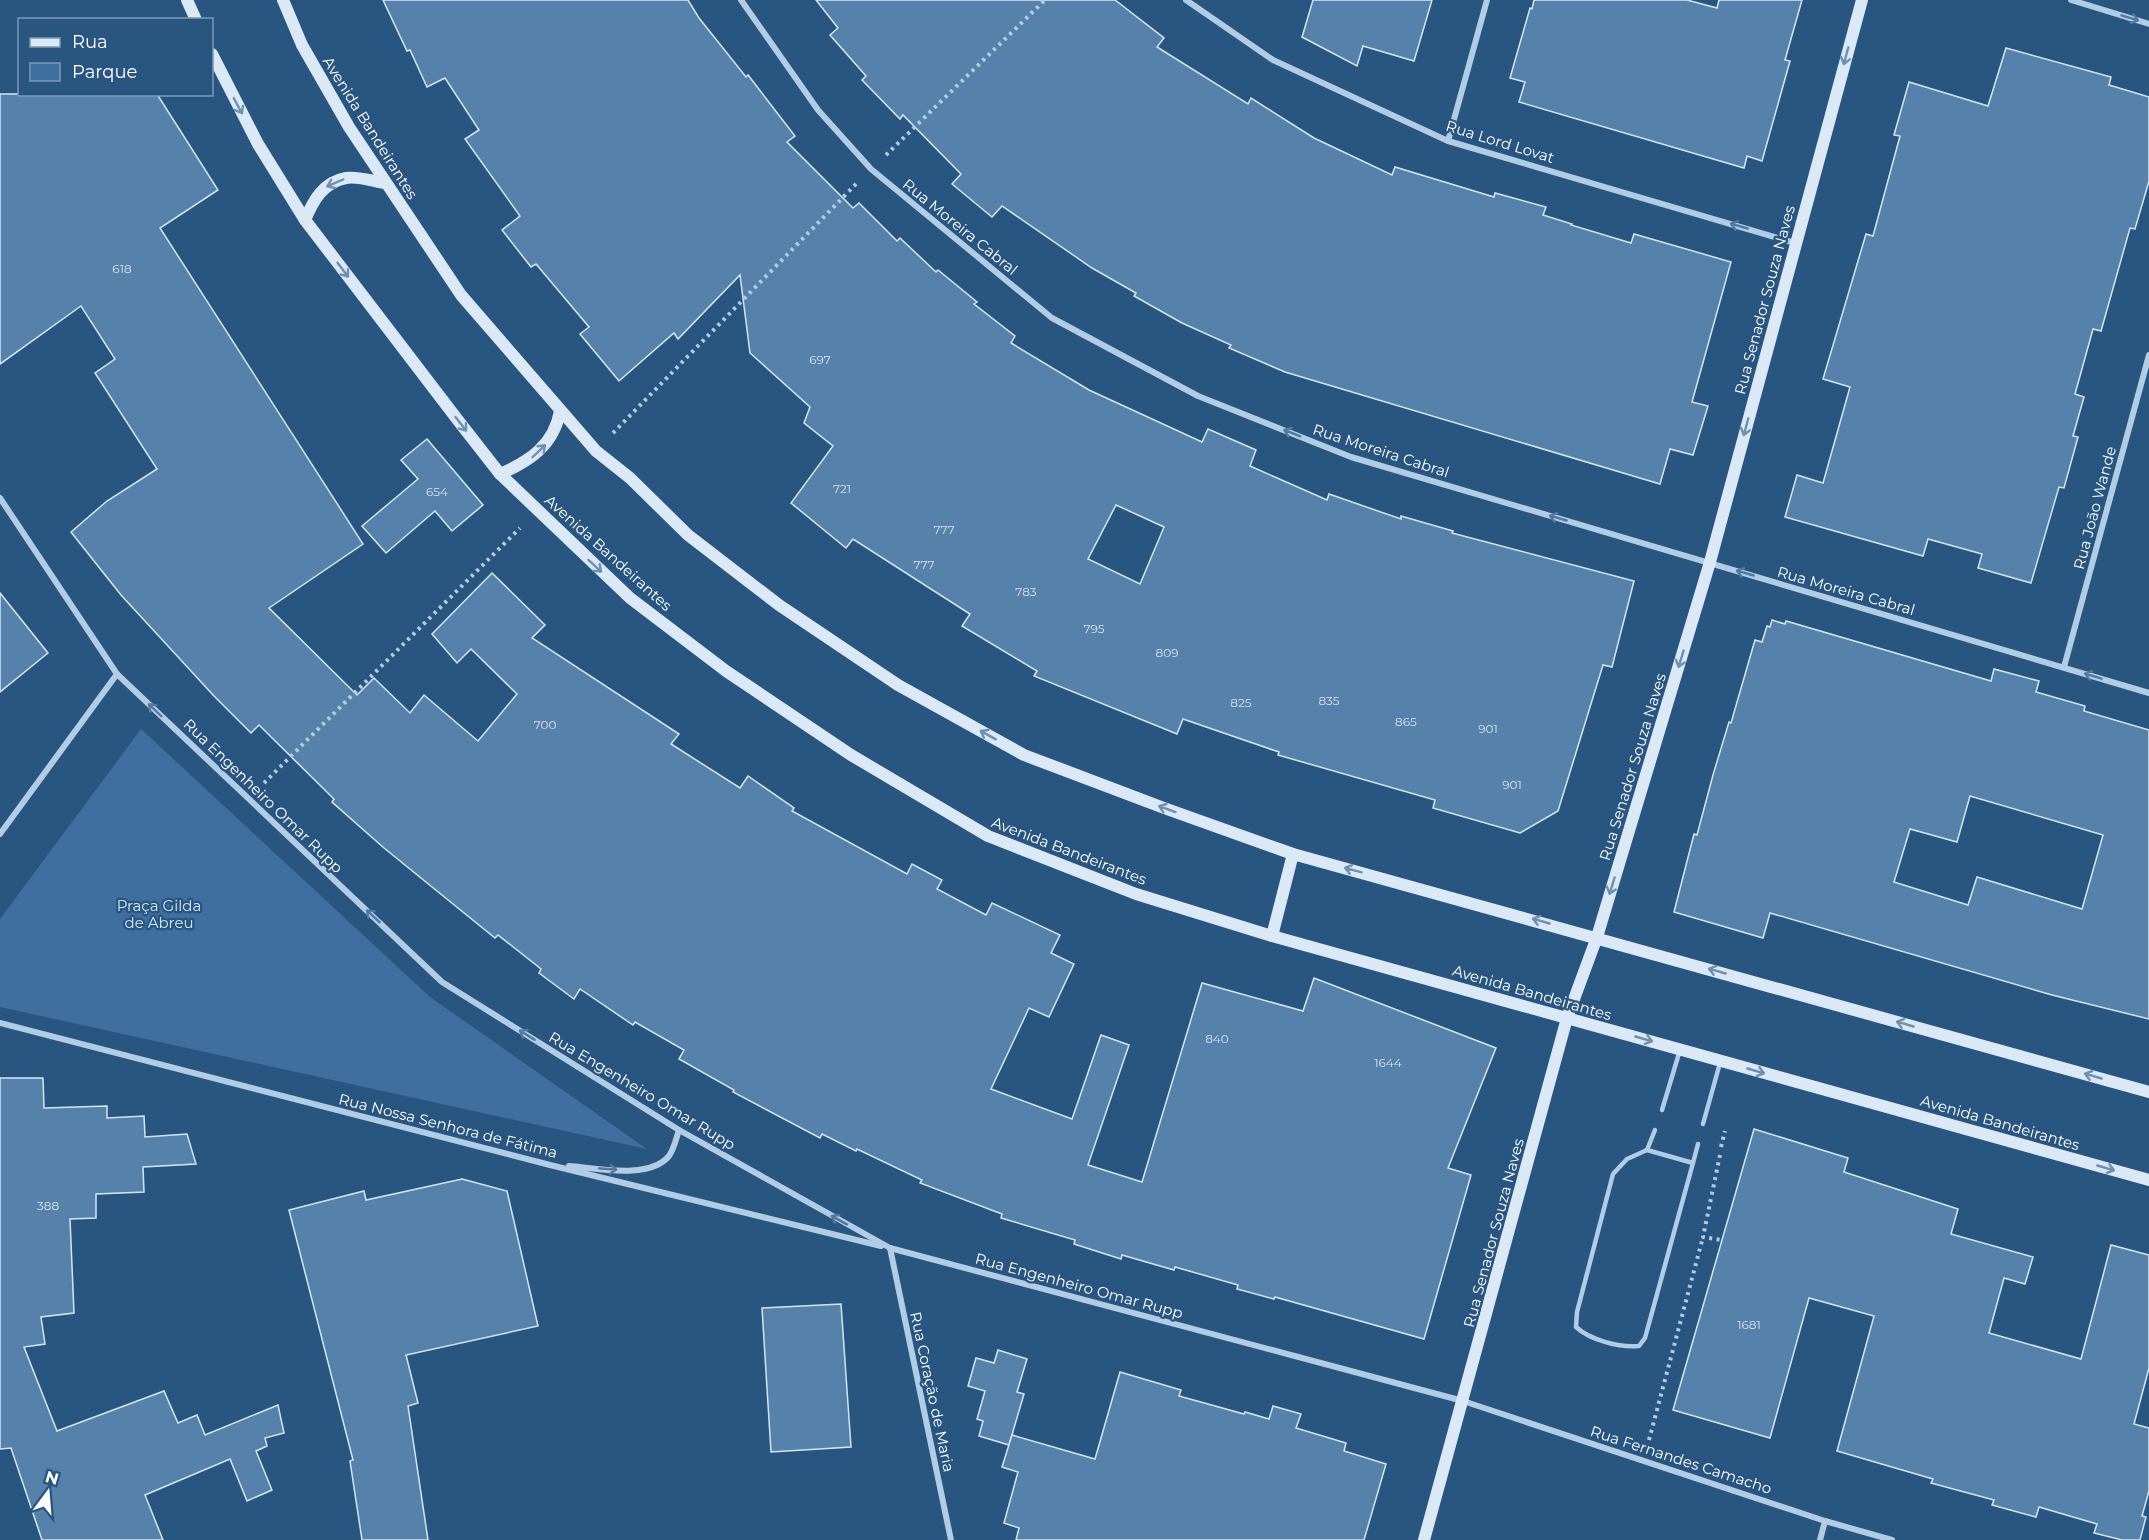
<svg xmlns="http://www.w3.org/2000/svg" width="2149" height="1540" viewBox="0 0 2149 1540" font-family="Montserrat,sans-serif">
<style>
.green{fill:#3e6f9e}
.building{fill:#5681ab;stroke:#d5e5f5;stroke-width:1.5;fill-rule:evenodd}
.lines{fill:none;stroke-linecap:round;stroke-linejoin:round}
.path{stroke:#b2cce6;stroke-width:4;stroke-dasharray:3 4.5;stroke-linecap:butt}
.service{stroke:#b2cce6;stroke-width:4.5}
.minor{stroke:#b2cce6;stroke-width:6}
.secondary{stroke:#dbe8f6;stroke-width:12}
.oneway{stroke:#52799f}
.oneway2{stroke:#7090b0}
.labels{text-anchor:middle;stroke-width:4.5;stroke-linejoin:round;paint-order:stroke}
.number-label{font-size:12px;fill:#d5e0ea}
.street-label{font-size:15px;fill:#fff;stroke:#295581}
.park-label{font-size:15px;fill:#d5e5f5;stroke:#295581}
</style>
<rect width="100%" height="100%" fill="#295581"/>
<polygon class="green" points="141,729 430,997 647,1149 0,1007 0,919"/>
<g class="building">
<path d="M383 0H688L699 18 746 77 748 75 795 136 787 142 853 208 859 203 897 241 900 238 936 272 938 270 977 302 974 304 1015 336 1011 343 1089 390 1202 442 1208 429 1256 450 1250 466 1327 500 1329 494 1401 519V516L1453 531 1452 533 1634 581 1612 667 1603 665 1558 811 1520 833 1433 808 1435 800 1278 755 1279 752 1183 719 1177 734 1034 676 1037 671 962 626 970 614 853 539 846 548 791 503 833 446 804 423 810 407 750 353 740 275 678 339 674 333 619 381 580 334 589 327 536 264 531 267 502 230 520 216 465 139 479 130 445 78 427 87 410 50 407 51ZM1116 505 1164 527 1140 584 1088 559Z"/>
<polygon points="816,0 1115,0 1164,38 1157,47 1248,104 1251,98 1314,138 1392,175 1395,167 1494,197 1495,193 1546,207 1543,215 1572,224 1571,225 1631,243 1634,234 1731,262 1692,402 1708,406 1693,455 1670,449 1660,484 1285,372 1229,348 1231,345 1182,323 1134,296 1136,293 1092,268 1002,206 992,217 952,184 961,174 903,115 900,119 862,80 866,76 830,35 838,28"/>
<polygon points="1313,0 1432,0 1414,61 1363,46 1357,66 1302,37"/>
<polygon points="1534,0 1687,0 1717,8 1719,0 1802,0 1785,60 1790,61 1762,161 1747,156 1744,168 1519,102 1525,82 1510,78 1530,8 1532,9"/>
<polygon points="2006,48 2111,77 2109,85 2149,97 2149,181 2135,229 2130,228 2101,331 2093,329 2075,394 2084,397 2073,436 2078,437 2064,488 2059,487 2031,583 1978,568 1982,554 1928,539 1923,556 1785,517 1797,475 1823,483 1850,387 1823,379 1866,234 1873,236 1900,136 1894,135 1909,82 1988,106"/>
<polygon points="0,94 157,94 218,190 160,228 363,544 269,608 357,695 374,678 410,713 424,695 478,741 517,694 471,649 457,663 432,634 492,573 545,625 532,638 679,734 671,744 740,788 748,776 794,808 792,811 907,874 912,864 942,880 937,889 986,915 992,903 1060,935 1051,953 1074,964 1049,1017 1029,1008 991,1089 1072,1119 1101,1035 1129,1045 1088,1165 1142,1182 1202,983 1303,1011 1314,978 1496,1048 1448,1168 1471,1175 1424,1339 1275,1297 1274,1299 1237,1289 1238,1285 1175,1267 1174,1270 1122,1255 1121,1259 1074,1244 1075,1240 1001,1218 1002,1214 920,1183 922,1180 857,1149 856,1151 822,1134 820,1138 733,1092 734,1090 679,1059 684,1050 635,1022 633,1025 580,989 574,999 539,973 541,969 498,935 495,938 384,848 332,802 334,799 259,725 251,733 214,696 121,595 71,532 107,501 157,469 95,373 115,359 81,306 0,364"/>
<polygon points="427,439 483,505 452,531 435,511 386,553 362,526 418,479 401,460"/>
<polygon points="0,593 48,653 0,692"/>
<path d="M1772 620 1785 624 1786 621 1991 681 1994 669 2039 681 2036 692 2085 706 2084 711 2149 730V1019L2052 995 1770 913 1763 938 1674 912 1694 834 1697 835 1713 775 1729 722 1731 723 1755 640 1762 642 1767 626 1770 627ZM1970 796 2103 835 2082 909 1977 877 1968 905 1894 882 1910 829 1957 842Z"/>
<polygon points="0,1078 43,1078 44,1108 107,1106 107,1118 144,1116 145,1137 187,1134 196,1164 143,1167 144,1192 96,1194 96,1218 70,1219 74,1313 41,1317 45,1344 24,1347 57,1431 164,1391 178,1423 197,1415 205,1435 278,1405 284,1433 265,1438 267,1446 256,1451 272,1490 247,1501 230,1459 145,1495 163,1540 42,1540 11,1448 0,1449"/>
<polygon points="1754,1129 1848,1158 1844,1172 1958,1209 1951,1234 2033,1257 2025,1284 2004,1278 1989,1333 2081,1359 2111,1245 2149,1255 2149,1368 2134,1424 2149,1428 2149,1491 2142,1516 2146,1517 2140,1540 2122,1540 2094,1533 2097,1524 2039,1507 2036,1517 1992,1505 1994,1500 1931,1483 1933,1479 1837,1451 1874,1316 1809,1298 1770,1438 1673,1410"/>
<polygon points="462,1179 507,1191 538,1326 406,1355 418,1403 408,1406 428,1540 362,1540 350,1461 353,1460 289,1210 364,1191 366,1200"/>
<polygon points="841,1304 851,1447 771,1452 762,1308"/>
<polygon points="998,1350 1027,1359 1017,1392 1024,1394 1009,1445 979,1436 983,1421 977,1419 985,1391 968,1386 976,1358 994,1363"/>
<polygon points="1120,1372 1181,1390 1179,1396 1244,1414 1245,1412 1269,1419 1273,1406 1301,1414 1296,1428 1346,1443 1344,1451 1386,1464 1364,1540 1016,1540 1019,1528 1004,1523 1018,1472 1002,1467 1012,1435 1095,1459"/>
</g>
<g class="lines">
<g class="path">
<polyline points="886,155 1045,0"/>
<polyline points="613,433 857,183"/>
<polyline points="264,783 520,528"/>
<polyline points="1721,1147 1725,1131"/>
<polyline points="1720,1155 1703,1237 1721,1240"/>
<polyline points="1649,1440 1703,1237"/>
</g>
<g class="service">
<polyline points="1662,1110 1680,1050"/>
<polyline points="1703,1124 1720,1063"/>
<polyline points="1647,1150 1655,1130"/>
<path d="M1693 1163 1647 1150 1627 1159 1613 1174 1577 1312 1576 1327C1590 1340 1620 1348 1639 1346L1645 1338 1693 1163 1698 1144"/>
</g>
<g class="minor">
<polyline points="741,0 818,110 871,169 1052,318 1198,396 1351,457 2149,693"/>
<polyline points="1186,0 1273,60 1448,141 1795,243"/>
<polyline points="2071,0 2149,24"/>
<polyline points="1448,141 1487,0"/>
<polyline points="0,498 117,674 442,982 679,1130 890,1248 1463,1401 1825,1521 1892,1540"/>
<polyline points="2064,667 2149,355"/>
<polyline points="0,834 117,674"/>
<polyline points="0,1023 550,1165 881,1246"/>
<path d="M569 1166C596 1168 649 1180 669 1156 674 1149 676 1139 679 1130"/>
<polyline points="890,1248 951,1540"/>
<polyline points="1820,1540 1825,1521"/>
</g>
<g class="secondary">
<polyline points="187,0 196,20"/>
<polyline points="283,0 302,45 349,127 461,295 596,451 630,478 688,535 779,605 898,685 1024,755 1164,808 1293,854 2149,1092"/>
<polyline points="212,54 258,144 305,220 457,419 500,474 630,598 726,671 851,755 988,836 1136,894 1272,936 2149,1180"/>
<path d="M305 220C313 201 323 182 346 178 357 176 373 181 384 183"/>
<path d="M500 474C530 461 554 445 560 411"/>
<polyline points="1272,936 1293,854"/>
<polyline points="1424,1540 1567,1018 1597,937 1710,562 1862,0"/>
</g>
</g>
<defs><path id="oneway-shaft" d="M-6 0H5M1.5-3L5.5 0L1.5 3" fill="none" stroke-width="1.6" stroke-linecap="round" stroke-linejoin="round" transform="scale(1.5)"/></defs>
<g class="oneway">
<use href="#oneway-shaft" transform="translate(2130 18) rotate(17)"/>
<use href="#oneway-shaft" transform="translate(1739 226) rotate(-164)"/>
<use href="#oneway-shaft" transform="translate(1292 433) rotate(-158)"/>
<use href="#oneway-shaft" transform="translate(1558 518) rotate(-164)"/>
<use href="#oneway-shaft" transform="translate(1745 573) rotate(-164)"/>
<use href="#oneway-shaft" transform="translate(2093 676) rotate(-163)"/>
<use href="#oneway-shaft" transform="translate(155 710) rotate(-136)"/>
<use href="#oneway-shaft" transform="translate(373 916) rotate(-137)"/>
<use href="#oneway-shaft" transform="translate(527 1035) rotate(-148)"/>
<use href="#oneway-shaft" transform="translate(608 1169) rotate(4)"/>
<use href="#oneway-shaft" transform="translate(839 1220) rotate(-151)"/>
</g>
<g class="oneway2">
<use href="#oneway-shaft" transform="translate(1846 56) rotate(105)"/>
<use href="#oneway-shaft" transform="translate(238 106) rotate(62)"/>
<use href="#oneway-shaft" transform="translate(335 183) rotate(157)"/>
<use href="#oneway-shaft" transform="translate(343 270) rotate(53)"/>
<use href="#oneway-shaft" transform="translate(461 424) rotate(52)"/>
<use href="#oneway-shaft" transform="translate(1746 427) rotate(105)"/>
<use href="#oneway-shaft" transform="translate(539 451) rotate(-44)"/>
<use href="#oneway-shaft" transform="translate(595 566) rotate(43)"/>
<use href="#oneway-shaft" transform="translate(1681 659) rotate(107)"/>
<use href="#oneway-shaft" transform="translate(988 735) rotate(-151)"/>
<use href="#oneway-shaft" transform="translate(1167 809) rotate(-160)"/>
<use href="#oneway-shaft" transform="translate(1353 870) rotate(-165)"/>
<use href="#oneway-shaft" transform="translate(1612 886) rotate(107)"/>
<use href="#oneway-shaft" transform="translate(1541 921) rotate(-164)"/>
<use href="#oneway-shaft" transform="translate(1717 971) rotate(-164)"/>
<use href="#oneway-shaft" transform="translate(1905 1024) rotate(-164)"/>
<use href="#oneway-shaft" transform="translate(1644 1039) rotate(16)"/>
<use href="#oneway-shaft" transform="translate(1756 1071) rotate(16)"/>
<use href="#oneway-shaft" transform="translate(2093 1076) rotate(-164)"/>
<use href="#oneway-shaft" transform="translate(2106 1168) rotate(16)"/>
</g>
<g class="labels">
<g class="number-label">
<text x="122" y="273">618</text>
<text x="820" y="364">697</text>
<text x="842" y="493">721</text>
<text x="437" y="496">654</text>
<text x="944" y="534">777</text>
<text x="924" y="569">777</text>
<text x="1026" y="596">783</text>
<text x="1094" y="633">795</text>
<text x="1167" y="657">809</text>
<text x="1329" y="705">835</text>
<text x="1241" y="707">825</text>
<text x="1406" y="726">865</text>
<text x="545" y="729">700</text>
<text x="1488" y="733">901</text>
<text x="1512" y="789">901</text>
<text x="1217" y="1043">840</text>
<text x="1388" y="1067">1644</text>
<text x="48" y="1210">388</text>
<text x="1749" y="1329">1681</text>
</g>
<g class="street-label">
<text transform="translate(370 128) rotate(58)" y="5">Avenida Bandeirantes</text>
<text transform="translate(1500 142) rotate(17)" y="5">Rua Lord Lovat</text>
<text transform="translate(960 227) rotate(39)" y="5">Rua Moreira Cabral</text>
<text transform="translate(1765 300) rotate(-75)" y="5">Rua Senador Souza Naves</text>
<text transform="translate(1381 451) rotate(18)" y="5">Rua Moreira Cabral</text>
<text transform="translate(2095 508) rotate(-75)" y="5">Rua João Wande</text>
<text transform="translate(608 553) rotate(42)" y="5">Avenida Bandeirantes</text>
<text transform="translate(1846 591) rotate(16)" y="5">Rua Moreira Cabral</text>
<text transform="translate(1633 767) rotate(-73)" y="5">Rua Senador Souza Naves</text>
<text transform="translate(263 796) rotate(44)" y="5">Rua Engenheiro Omar Rupp</text>
<text transform="translate(1069 851) rotate(21)" y="5">Avenida Bandeirantes</text>
<text transform="translate(1532 993) rotate(16)" y="5">Avenida Bandeirantes</text>
<text transform="translate(642 1091) rotate(31)" y="5">Rua Engenheiro Omar Rupp</text>
<text transform="translate(2000 1123) rotate(16)" y="5">Avenida Bandeirantes</text>
<text transform="translate(448 1126) rotate(14)" y="5">Rua Nossa Senhora de Fátima</text>
<text transform="translate(1494 1233) rotate(-75)" y="5">Rua Senador Souza Naves</text>
<text transform="translate(1079 1286) rotate(15)" y="5">Rua Engenheiro Omar Rupp</text>
<text transform="translate(932 1392) rotate(78)" y="5">Rua Coração de Maria</text>
<text transform="translate(1681 1460) rotate(18)" y="5">Rua Fernandes Camacho</text>
</g>
<g class="park-label">
<text x="159" y="911">Praça Gilda<tspan x="159" dy="17">de Abreu</tspan></text>
</g>
</g>
<rect x="18" y="18" width="195" height="78" fill="#295581" stroke="#7f99b3" stroke-width="1.5"/>
<rect x="30" y="38" width="30" height="9" fill="#dbe8f6" stroke="#7f99b3" stroke-width="1.5"/>
<text x="72" y="48" font-size="18" fill="#ffffff">Rua</text>
<rect x="30" y="63" width="30" height="18" fill="#3e6f9e" stroke="#7f99b3" stroke-width="1.5"/>
<text x="72" y="78" font-size="18" fill="#ffffff">Parque</text>
<g transform="translate(48 1492) rotate(16)" stroke="#295581" stroke-width="4.5" paint-order="stroke">
<path d="M0-4.5L10 22L0 15L-10 22Z" fill="#ffffff"/>
<text y="-9" font-size="16" font-weight="bold" text-anchor="middle" fill="#ffffff">N</text>
</g>
</svg>
